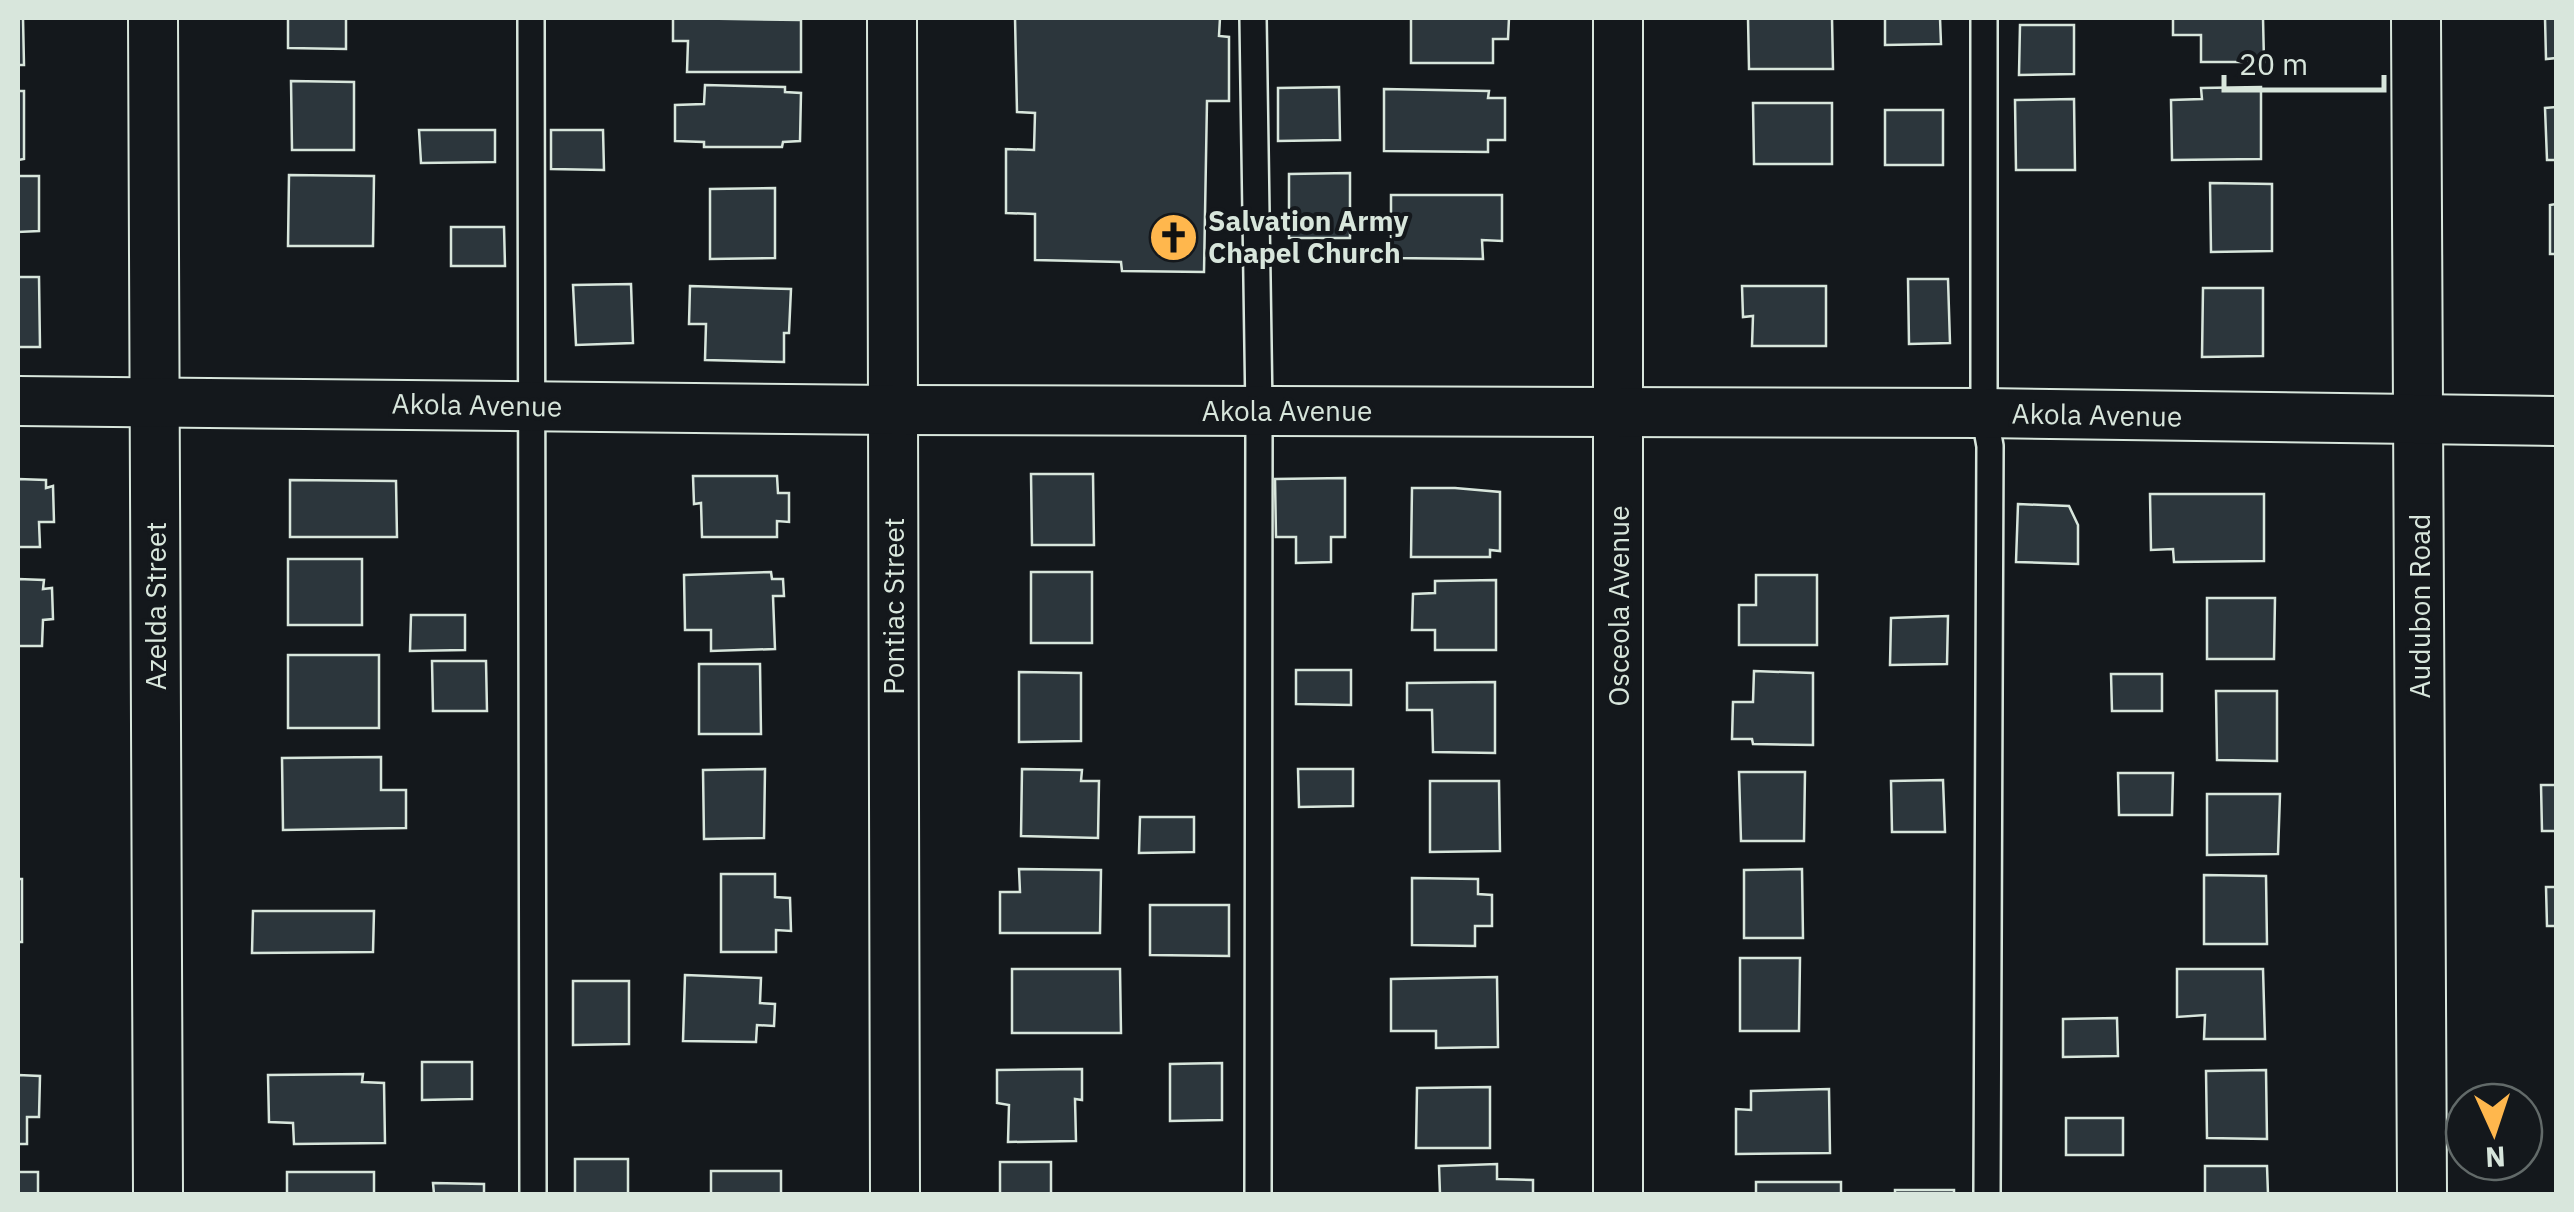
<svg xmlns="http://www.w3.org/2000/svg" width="2574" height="1212" viewBox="0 0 2574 1212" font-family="'IBM Plex Sans',sans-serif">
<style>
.building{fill:#2c363c;stroke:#d8e6dc;stroke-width:2.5}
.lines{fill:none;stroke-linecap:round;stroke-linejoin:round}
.lane-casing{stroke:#d8e6dc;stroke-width:30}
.street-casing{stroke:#d8e6dc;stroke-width:52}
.lane{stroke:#14181c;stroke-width:25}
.street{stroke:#14181c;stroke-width:48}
.labels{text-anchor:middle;stroke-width:8;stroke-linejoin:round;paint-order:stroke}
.poi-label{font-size:28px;font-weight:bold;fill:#d8e6dc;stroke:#14181c;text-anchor:start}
.street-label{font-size:28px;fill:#d8e6dc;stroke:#14181c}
</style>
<rect width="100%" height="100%" fill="#14181c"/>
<g class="building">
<polygon points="18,18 23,18 24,65 18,65"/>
<polygon points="288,18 346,18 346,49 288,48"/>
<polygon points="673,18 801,20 801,72 687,72 688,41 673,41"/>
<polygon points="1015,18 1220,18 1219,36 1229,37 1229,101 1207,101 1204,272 1122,271 1121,262 1035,260 1035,214 1006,213 1006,149 1034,150 1035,113 1017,112"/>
<polygon points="1411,18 1509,18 1508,39 1493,39 1493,63 1411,63"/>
<polygon points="1748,18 1832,18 1833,69 1749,69"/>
<polygon points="1885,18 1940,18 1941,44 1885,45"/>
<polygon points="2173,18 2263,18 2264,62 2201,62 2201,35 2173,35"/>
<polygon points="2545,18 2556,18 2556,58 2546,59"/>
<polygon points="2020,25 2074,25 2074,74 2019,75"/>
<polygon points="291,81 354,82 354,150 292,150"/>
<polygon points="705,85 785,87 785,92 801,93 800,141 783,142 782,147 704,147 704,142 675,141 675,105 704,104"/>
<polygon points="1339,87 1340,140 1278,141 1278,88"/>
<polygon points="2261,87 2261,159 2172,160 2171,100 2202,99 2201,88"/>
<polygon points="1384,89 1489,91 1488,98 1505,98 1505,140 1488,140 1488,152 1384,151"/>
<polygon points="18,91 24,91 24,159 18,160"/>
<polygon points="2074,99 2075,170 2016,170 2015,100"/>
<polygon points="1753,103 1832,103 1832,164 1754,164"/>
<polygon points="2556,107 2556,160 2547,160 2545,108"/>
<rect x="1885" y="110" width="58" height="55"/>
<polygon points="419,130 495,130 495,162 421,163"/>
<polygon points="551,130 603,130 604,170 551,169"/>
<polygon points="1350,173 1350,238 1289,238 1289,174"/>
<polygon points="289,175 374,176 373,246 288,246"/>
<polygon points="18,176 39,176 39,231 18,232"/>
<polygon points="2210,183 2272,184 2272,251 2211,252"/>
<polygon points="775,188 775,258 710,259 710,189"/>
<polygon points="1391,195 1502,195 1502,241 1482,240 1483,259 1391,258"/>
<polygon points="2556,204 2556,254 2550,254 2550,205"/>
<polygon points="451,227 504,227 505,266 451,266"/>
<polygon points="18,277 39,277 40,347 18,347"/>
<polygon points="1908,279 1948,279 1950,343 1909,344"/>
<polygon points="631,284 633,343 576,345 573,285"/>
<polygon points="690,286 791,289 789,333 784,333 784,362 705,360 706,324 689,324"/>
<polygon points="1742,286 1826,286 1826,346 1752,346 1753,316 1743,317"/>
<polygon points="2203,288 2263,288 2263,356 2202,357"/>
<polygon points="1031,474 1093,474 1094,545 1032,545"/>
<polygon points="693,476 777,476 778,493 789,493 789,522 777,521 777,537 702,537 701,503 694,504"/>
<polygon points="1345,478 1345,537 1331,537 1331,562 1296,563 1296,537 1276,537 1275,479"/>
<polygon points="18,479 46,480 46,488 53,486 54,522 39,522 40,547 18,547"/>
<polygon points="290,480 396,481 397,537 290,537"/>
<polygon points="1412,488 1455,488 1500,492 1500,551 1490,550 1490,557 1411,557"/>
<polygon points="2150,494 2264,494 2264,561 2174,562 2173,549 2151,550"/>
<polygon points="2018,504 2069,506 2078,525 2078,564 2016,562"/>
<rect x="288" y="559" width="74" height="66"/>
<polygon points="771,572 772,579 783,579 784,596 773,596 775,649 711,651 711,630 685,630 684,575"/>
<rect x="1031" y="572" width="61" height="71"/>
<polygon points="1756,575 1817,575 1817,645 1739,645 1739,605 1756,605"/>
<polygon points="18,579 44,580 43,589 52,588 53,619 43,620 42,646 18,646"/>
<polygon points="1496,580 1496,650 1435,650 1435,630 1412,630 1413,594 1435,593 1435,581"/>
<polygon points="2207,598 2275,598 2274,659 2207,659"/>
<polygon points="411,615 465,615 465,650 410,651"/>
<polygon points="1948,616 1947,664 1890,665 1891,618"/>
<rect x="288" y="655" width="91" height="73"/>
<polygon points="432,661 486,661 487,711 433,711"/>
<polygon points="699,664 760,664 761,734 699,734"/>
<polygon points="1296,670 1351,670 1351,705 1296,704"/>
<polygon points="1754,671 1813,673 1813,745 1753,744 1752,739 1732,739 1733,702 1753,702"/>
<polygon points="1019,672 1081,673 1081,741 1019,742"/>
<polygon points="2111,674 2162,674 2162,711 2112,711"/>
<polygon points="1495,682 1495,753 1433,752 1432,710 1407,710 1407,683"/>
<polygon points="2216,691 2277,691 2277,761 2217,760"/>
<polygon points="381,757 381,790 406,790 406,828 283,830 282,758"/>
<polygon points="765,769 764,838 704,839 703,770"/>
<polygon points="1022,769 1082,770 1081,781 1099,781 1098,838 1021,836"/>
<polygon points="1298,769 1353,769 1353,806 1299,807"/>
<polygon points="1739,772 1805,772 1804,841 1741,841"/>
<polygon points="2118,773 2173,773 2172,815 2119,815"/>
<polygon points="1943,780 1945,832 1892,832 1891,781"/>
<polygon points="1430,781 1499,781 1500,851 1430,852"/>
<polygon points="2541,785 2556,785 2556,831 2542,831"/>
<polygon points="2207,794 2280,794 2278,854 2207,855"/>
<polygon points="1140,817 1194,817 1194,852 1139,853"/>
<polygon points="1019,869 1101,870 1100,933 1000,933 1000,892 1020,892"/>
<polygon points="1802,869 1803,938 1744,938 1744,870"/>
<polygon points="721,874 775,874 775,897 790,898 791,931 776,930 776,952 721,952"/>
<polygon points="2204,875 2266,876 2267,944 2204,944"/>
<polygon points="1412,878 1478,879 1478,894 1492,895 1492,926 1475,926 1475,946 1412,945"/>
<rect x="18" y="879" width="4" height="63"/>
<polygon points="2546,887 2556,887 2556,926 2547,926"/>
<polygon points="1150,905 1229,905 1229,956 1150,955"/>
<polygon points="253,911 374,911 373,952 252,953"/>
<polygon points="1740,958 1800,958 1799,1031 1740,1031"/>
<polygon points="1012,969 1120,969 1121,1033 1012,1033"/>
<polygon points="2177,969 2263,969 2265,1039 2204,1039 2205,1015 2177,1017"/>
<polygon points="685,975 761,978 760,1003 775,1004 774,1026 757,1025 756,1042 683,1041"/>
<polygon points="1497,977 1498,1047 1436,1048 1436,1031 1391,1031 1391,979"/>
<polygon points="573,981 629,981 629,1044 573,1045"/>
<polygon points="2117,1018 2118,1056 2063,1057 2063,1019"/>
<polygon points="422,1062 472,1062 472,1099 422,1100"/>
<polygon points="1222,1063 1222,1120 1170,1121 1170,1064"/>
<polygon points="1082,1069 1082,1100 1075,1099 1076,1141 1008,1142 1009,1105 997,1103 997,1070"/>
<polygon points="2266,1070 2267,1139 2207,1138 2206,1071"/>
<polygon points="363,1074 362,1082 384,1083 385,1143 294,1144 293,1123 269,1122 268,1075"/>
<polygon points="18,1075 40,1076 39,1117 27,1117 27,1144 18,1144"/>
<polygon points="1490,1087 1490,1148 1416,1148 1417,1088"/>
<polygon points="1829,1089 1830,1153 1736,1154 1736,1109 1751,1110 1751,1091"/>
<rect x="2066" y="1118" width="57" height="37"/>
<rect x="575" y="1159" width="53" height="35"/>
<rect x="1000" y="1162" width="51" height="32"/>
<polygon points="1497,1164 1497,1179 1533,1180 1533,1194 1440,1194 1439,1166"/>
<polygon points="2205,1166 2267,1166 2268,1194 2205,1194"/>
<rect x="711" y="1171" width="70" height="23"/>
<rect x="18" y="1172" width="20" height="22"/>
<rect x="287" y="1172" width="87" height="22"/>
<rect x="1756" y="1182" width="85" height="12"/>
<polygon points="433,1183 484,1184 484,1194 434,1194"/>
<rect x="1895" y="1190" width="59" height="4"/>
</g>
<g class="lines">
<defs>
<g id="lane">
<polyline points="531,18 533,1194"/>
<polyline points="1253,18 1259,411 1258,1194"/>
<polyline points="1984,18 1984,413 1990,446 1987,1194"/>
</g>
<g id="street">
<polyline points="153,18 158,1194"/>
<polyline points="892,18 895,1194"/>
<polyline points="1618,18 1618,1194"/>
<polyline points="2416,18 2422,1194"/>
<polyline points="18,401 893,410 1984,413 2556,421"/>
</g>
</defs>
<use href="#lane" class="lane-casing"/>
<use href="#street" class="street-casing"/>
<use href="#lane" class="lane"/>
<use href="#street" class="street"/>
</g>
<defs>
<symbol id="church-disc" viewBox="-11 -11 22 22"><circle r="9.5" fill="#ffb74d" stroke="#14181c"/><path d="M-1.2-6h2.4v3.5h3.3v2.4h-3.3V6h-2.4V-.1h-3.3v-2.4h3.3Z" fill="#111"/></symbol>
</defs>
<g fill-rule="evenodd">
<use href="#church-disc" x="1146" y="210" width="55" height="55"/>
</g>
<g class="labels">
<g class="poi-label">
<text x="1208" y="231">Salvation Army<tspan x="1208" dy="32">Chapel Church</tspan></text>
</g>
<g class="street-label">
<text transform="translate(477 405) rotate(1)" y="10">Akola Avenue</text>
<text x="1287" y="421">Akola Avenue</text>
<text transform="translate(2097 415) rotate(1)" y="10">Akola Avenue</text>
<text transform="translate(156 606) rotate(-90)" y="10">Azelda Street</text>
<text transform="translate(894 606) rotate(-90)" y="10">Pontiac Street</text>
<text transform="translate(1619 606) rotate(-90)" y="10">Osceola Avenue</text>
<text transform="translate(2420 606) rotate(-90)" y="10">Audubon Road</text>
</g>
</g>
<rect width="2574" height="1212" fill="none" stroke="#d8e6dc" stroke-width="40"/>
<g transform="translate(2494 1132) rotate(177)"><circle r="48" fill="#14181c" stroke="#626a69" stroke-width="2.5"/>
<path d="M0-8L18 38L0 25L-18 38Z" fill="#ffb74d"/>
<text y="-15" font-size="28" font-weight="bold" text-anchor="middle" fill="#d8e6dc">N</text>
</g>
<path d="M2224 75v15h160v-15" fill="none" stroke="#d8e6dc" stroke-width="5"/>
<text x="2239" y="75" font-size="30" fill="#d8e6dc" stroke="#14181c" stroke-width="8" paint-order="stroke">20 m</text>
</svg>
